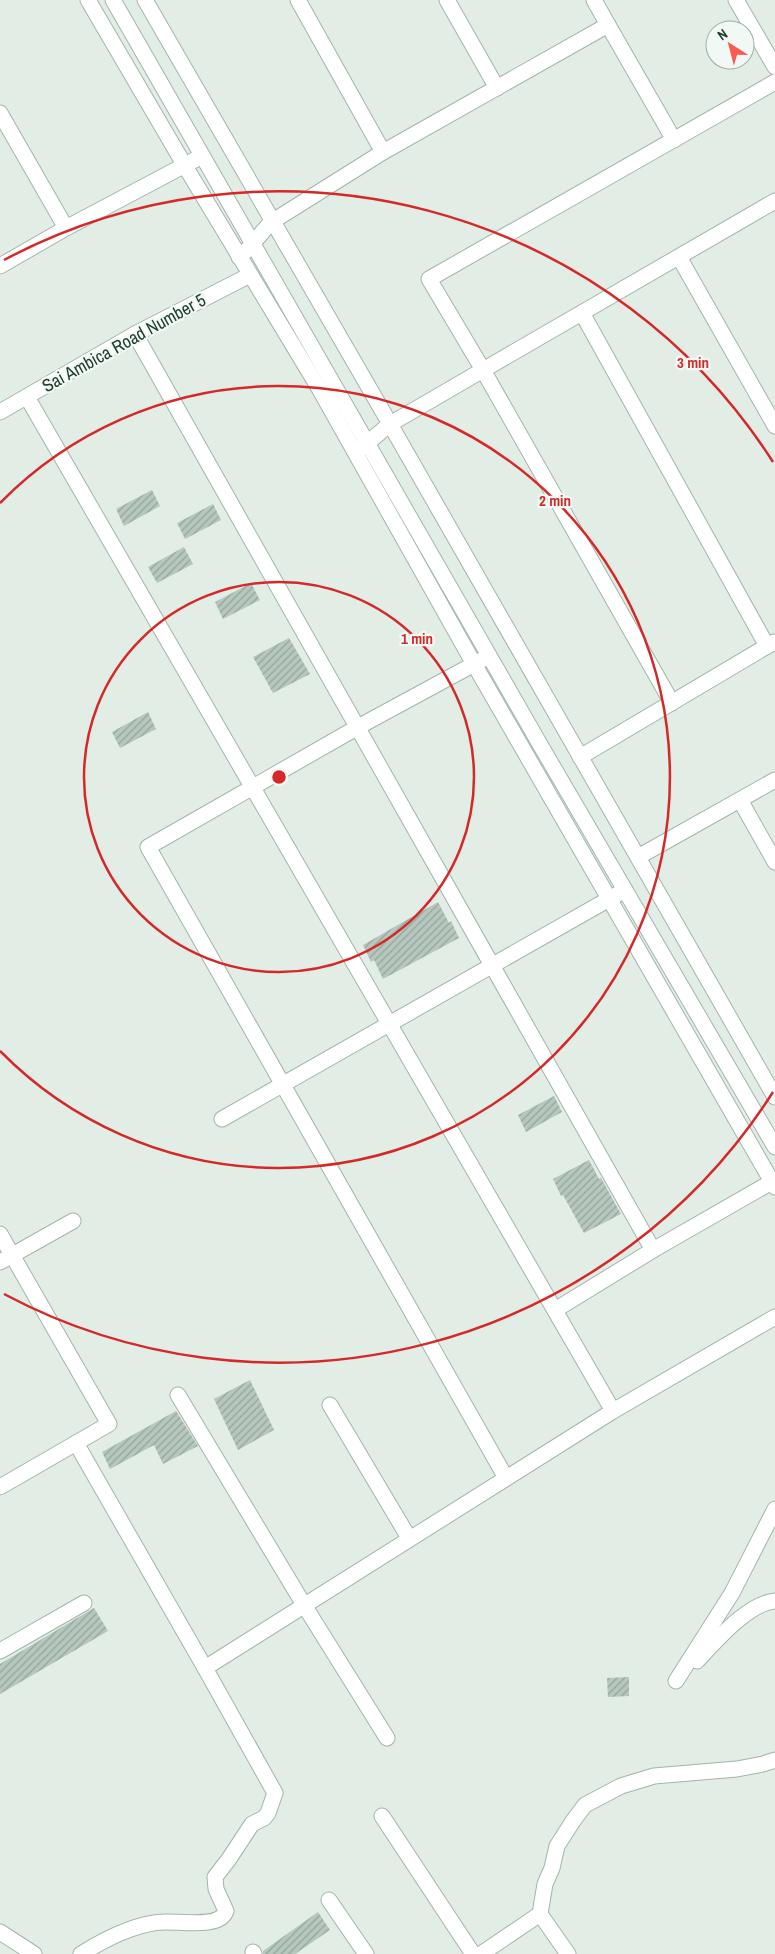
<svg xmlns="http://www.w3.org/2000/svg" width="775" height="1954" viewBox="0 0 775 1954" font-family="'Archivo Narrow',sans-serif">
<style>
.building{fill:url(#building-hatch)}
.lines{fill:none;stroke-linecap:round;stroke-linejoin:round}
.minor-casing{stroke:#a3b5ab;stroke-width:17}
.tertiary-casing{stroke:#a3b5ab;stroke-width:17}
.minor{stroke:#fff;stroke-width:15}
.tertiary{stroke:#fff;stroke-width:15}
.ring{fill:none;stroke:#d62828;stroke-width:2.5}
.labels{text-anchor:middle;stroke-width:4.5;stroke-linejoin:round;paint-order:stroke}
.street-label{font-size:18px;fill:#203f31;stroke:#f2f9f4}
.centre{fill:#d62828;stroke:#f2f9f4;stroke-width:2.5}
.ring-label{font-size:15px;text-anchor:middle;font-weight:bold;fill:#d62828;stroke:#f2f9f4;stroke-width:4.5;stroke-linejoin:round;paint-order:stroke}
</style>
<defs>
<pattern id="building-hatch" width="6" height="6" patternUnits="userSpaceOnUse" patternTransform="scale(1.25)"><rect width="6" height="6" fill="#b6c8be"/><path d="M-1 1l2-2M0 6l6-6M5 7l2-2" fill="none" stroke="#94a49b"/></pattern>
</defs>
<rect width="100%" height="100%" fill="#e1ede5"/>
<g class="building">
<polygon points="152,490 160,506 124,526 116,509"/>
<polygon points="213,504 221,520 185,539 177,523"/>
<polygon points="184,547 193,564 157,583 148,567"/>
<polygon points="251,583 260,600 223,619 215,602"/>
<polygon points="289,638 310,674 273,693 253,657"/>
<polygon points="148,712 156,729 120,748 112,732"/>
<polygon points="438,902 449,923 451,921 459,938 383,979 374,960 371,962 363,945"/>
<polygon points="554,1096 562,1112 526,1132 518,1115"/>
<polygon points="589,1160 599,1179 601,1178 621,1214 584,1233 563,1195 561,1196 553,1179"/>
<polygon points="250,1380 274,1430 238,1450 214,1399"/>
<polygon points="176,1411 198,1446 163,1464 154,1445 110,1469 102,1452"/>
<polygon points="94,1608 108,1631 0,1694 0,1664"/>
<polygon points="629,1677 629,1696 608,1697 607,1678"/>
<polygon points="318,1912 330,1930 295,1954 263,1954 263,1951"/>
</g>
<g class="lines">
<defs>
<g id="minor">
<polyline points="145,0 390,424 775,1097"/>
<polyline points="298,0 383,152"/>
<polyline points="447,0 497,88"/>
<polyline points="736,0 775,67"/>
<polyline points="608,25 674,140"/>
<polyline points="0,113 66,228"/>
<path d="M239 257C253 247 260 232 273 221L383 152 608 25 594 0"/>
<polyline points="679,257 775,426"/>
<polyline points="0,266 66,228 202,156"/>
<polyline points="582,313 767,646"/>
<polyline points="135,334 653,1250"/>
<polyline points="27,397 613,1411"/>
<polyline points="0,412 135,334 250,275"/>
<polyline points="358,451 390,424 483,370 429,279 775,82"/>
<polyline points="489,656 358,727 148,847 506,1478"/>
<polyline points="672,703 483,370 775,201"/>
<polyline points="580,757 774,642"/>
<polyline points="740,800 775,862"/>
<polyline points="638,857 775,780"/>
<polyline points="222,1119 625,890"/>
<polyline points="0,1234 109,1424 0,1487"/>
<polyline points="0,1262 73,1221"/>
<polyline points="555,1310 653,1250 775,1180"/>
<polyline points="178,1395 304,1605 387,1738"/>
<polyline points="330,1405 409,1538"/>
<path d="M76 1443 205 1668 275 1793 268 1813 264 1818 252 1824 229 1859 215 1877 216 1889 226 1911C220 1929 179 1921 164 1922 136 1923 105 1939 81 1954"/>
<polyline points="0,1651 84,1603"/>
<path d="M697 1661C715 1642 748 1603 775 1601"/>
<polyline points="205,1668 613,1411 775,1317"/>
<polyline points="676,1681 732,1593 775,1509"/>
<polyline points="382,1816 473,1954"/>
<polyline points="329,1900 366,1954"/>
<polyline points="0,1932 34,1954"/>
<polyline points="253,1952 254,1954"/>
<polyline points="481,1954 540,1914"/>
<polyline points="568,1954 540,1914 545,1884 552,1868 557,1846 573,1821 585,1805 621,1786 654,1776 737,1769 763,1764 775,1760"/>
</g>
<g id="tertiary">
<polyline points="88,0 185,166 320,390 474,664 775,1187"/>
<polyline points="113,0 538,741 775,1147"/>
</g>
</defs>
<use href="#minor" class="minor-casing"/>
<use href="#tertiary" class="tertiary-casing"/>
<use href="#minor" class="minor"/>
<use href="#tertiary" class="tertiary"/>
</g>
<g class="ring">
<circle cx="279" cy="777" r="195"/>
<path d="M0 503A391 391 0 1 1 0 1051"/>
<path d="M773 1092A586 586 0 0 1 4 1294M4 260A586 586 0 0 1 773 462"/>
</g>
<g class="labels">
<g class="street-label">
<text transform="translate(124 343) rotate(-29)" y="6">Sai Ambica Road Number 5</text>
</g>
</g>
<circle cx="279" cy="777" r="8" class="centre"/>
<g class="ring-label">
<text x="693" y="368">3 min</text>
<text x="555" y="506">2 min</text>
<text x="417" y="644">1 min</text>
</g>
<g transform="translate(730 45) rotate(324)"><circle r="24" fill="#f2f9f4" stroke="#9eafa6"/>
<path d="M0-4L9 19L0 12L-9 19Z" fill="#fc5a50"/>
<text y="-8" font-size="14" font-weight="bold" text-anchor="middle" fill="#203f31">N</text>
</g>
</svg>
